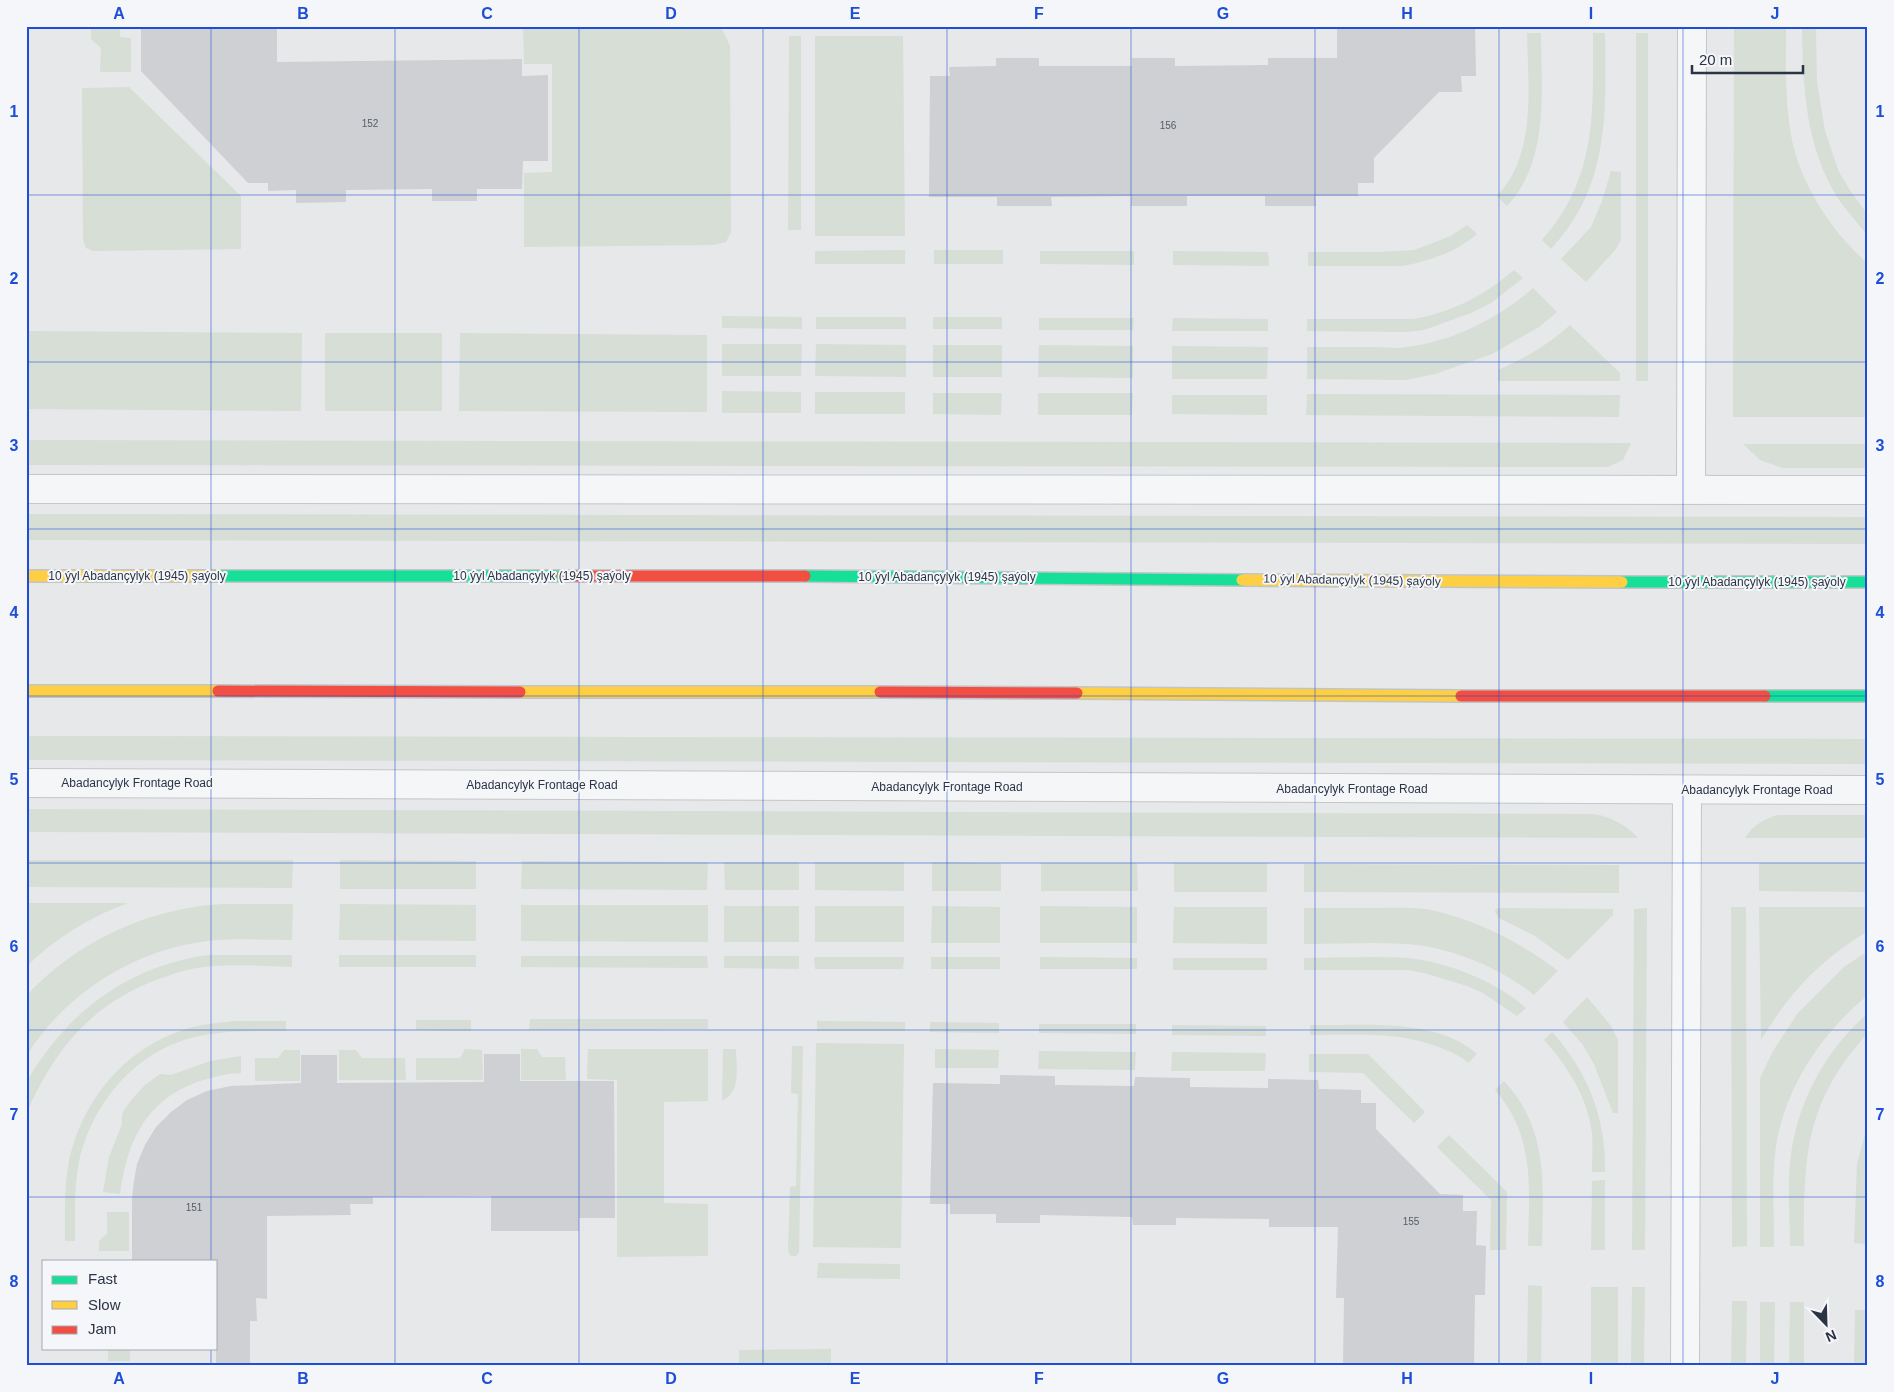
<svg xmlns="http://www.w3.org/2000/svg" width="1894" height="1392" viewBox="0 0 1894 1392" font-family="Arial,sans-serif">
<style>
.green{fill:#d6ded6}
.building{fill:#ced0d3}
.lines{fill:none;stroke-linecap:round;stroke-linejoin:round}
.street-casing{stroke:#c4c6c8;stroke-width:30}
.fast-casing{stroke:#c2c5c8;stroke-width:14}
.slow-casing{stroke:#c2c5c8;stroke-width:14}
.jam-casing{stroke:#c2c5c8;stroke-width:14}
.street{stroke:#f5f6f7;stroke-width:28}
.fast{stroke:#16e098;stroke-width:11}
.slow{stroke:#ffcf43;stroke-width:11}
.jam{stroke:#f24e42;stroke-width:11}
.grid{fill:none;stroke:#1d4ed8;stroke-width:1;stroke-opacity:0.55}
.labels{text-anchor:middle;stroke-width:4;stroke-linejoin:round;paint-order:stroke}
.number-label{font-size:10px;fill:#545c69}
.street-label{font-size:12px;fill:#2b3445;stroke:#f4f6f9}
.neatline{fill:none;stroke:#1d4ed8;stroke-width:2}
.grid-label{font-size:16px;text-anchor:middle;font-weight:bold;fill:#1d4ed8}
</style>
<rect width="100%" height="100%" fill="#e6e8ea"/>
<g class="green">
<polygon points="523,26 717,26 723,31 730,46 731,232 726,242 714,245 524,247 524,173 552,172 552,64 524,64"/>
<path d="M1734 26H1786C1786 58 1785 91 1789 122 1795 177 1828 228 1868 264V417H1733Z"/>
<path d="M1802 26H1816L1817 82 1825 131 1839 172 1851 192 1868 215V236C1858 224 1848 212 1839 200 1805 147 1803 87 1802 26Z"/>
<polygon points="91,29 120,29 120,37 131,38 131,72 100,72 101,48 91,39"/>
<path d="M1527 33H1541C1541 91 1550 160 1507 206L1497 196C1537 154 1528 87 1527 33Z"/>
<path d="M1593 33H1605C1606 113 1610 186 1551 249L1542 240C1598 177 1593 111 1593 33Z"/>
<rect x="1636" y="33" width="12" height="348"/>
<polygon points="789,36 801,36 801,230 788,230"/>
<polygon points="815,36 903,36 905,236 815,236"/>
<polygon points="129,87 241,196 241,249 93,251 86,248 83,240 82,88"/>
<polygon points="1611,171 1621,172 1621,240 1616,249 1586,282 1561,259 1591,227 1602,201"/>
<path d="M1467 225 1477 234C1456 252 1430 261 1403 266H1308V252H1379L1414 250 1451 236Z"/>
<polygon points="905,250 905,264 815,264 815,251"/>
<rect x="934" y="250" width="69" height="14"/>
<polygon points="1040,251 1134,251 1134,265 1040,264"/>
<polygon points="1173,251 1268,252 1269,266 1173,265"/>
<path d="M1514 270 1523 278 1491 303 1471 313 1424 330 1405 332 1307 331V319H1413C1450 313 1486 295 1514 270Z"/>
<path d="M1533 288 1557 312 1539 327 1492 354 1435 374 1405 380 1307 379V347C1330 347 1353 347 1376 347 1386 347 1397 349 1406 347 1452 342 1499 318 1533 288Z"/>
<polygon points="722,316 802,317 802,329 722,328"/>
<rect x="816" y="317" width="90" height="12"/>
<rect x="933" y="317" width="69" height="12"/>
<polygon points="1039,318 1134,318 1133,330 1039,330"/>
<polygon points="1173,318 1268,319 1268,331 1172,331"/>
<path d="M1570 325 1620 373V381H1498V370C1525 358 1548 345 1570 325Z"/>
<polygon points="26,331 302,333 301,411 26,409"/>
<rect x="325" y="333" width="117" height="78"/>
<polygon points="460,333 707,335 707,412 459,411"/>
<polygon points="722,344 802,344 801,376 722,376"/>
<polygon points="816,344 906,345 906,377 815,376"/>
<rect x="933" y="345" width="69" height="32"/>
<polygon points="1039,345 1133,346 1133,378 1038,377"/>
<polygon points="1172,346 1268,347 1267,379 1172,379"/>
<polygon points="722,391 801,392 801,413 722,413"/>
<rect x="815" y="392" width="90" height="22"/>
<polygon points="933,393 1002,393 1001,415 933,414"/>
<polygon points="1038,393 1133,393 1132,415 1038,415"/>
<polygon points="1307,394 1620,395 1619,417 1306,415"/>
<polygon points="1172,395 1267,395 1267,415 1172,414"/>
<polygon points="26,440 1631,443 1623,460 1608,467 26,465"/>
<polygon points="1743,444 1868,444 1868,468 1783,468 1760,460"/>
<polygon points="26,514 1868,517 1868,544 26,540"/>
<polygon points="26,736 1868,739 1868,764 26,760"/>
<path d="M26 809 1593 814C1611 817 1625 824 1638 838L26 832Z"/>
<path d="M1778 815H1868V838H1745C1753 825 1764 819 1778 815Z"/>
<polygon points="26,860 293,860 292,888 26,887"/>
<polygon points="340,860 476,861 476,889 340,889"/>
<polygon points="522,861 708,862 707,890 521,889"/>
<polygon points="724,862 799,862 799,890 725,890"/>
<polygon points="815,862 904,862 904,891 815,890"/>
<polygon points="932,862 1001,863 1001,891 932,891"/>
<polygon points="1041,863 1137,863 1138,891 1041,891"/>
<rect x="1174" y="863" width="93" height="29"/>
<polygon points="1759,863 1868,863 1868,892 1759,891"/>
<polygon points="1304,864 1619,865 1619,893 1304,892"/>
<path d="M26 903H128C90 917 55 938 26 967Z"/>
<path d="M223 904H293L292 940C264 940 235 938 208 941 133 950 66 993 26 1056V996C77 941 149 908 223 904Z"/>
<polygon points="340,904 476,905 476,941 339,940"/>
<polygon points="521,905 708,905 708,942 521,941"/>
<rect x="724" y="906" width="75" height="36"/>
<rect x="815" y="906" width="89" height="36"/>
<polygon points="932,906 1000,907 1000,943 931,943"/>
<polygon points="1040,906 1137,907 1137,943 1040,943"/>
<polygon points="1174,907 1267,907 1267,944 1173,943"/>
<polygon points="1731,907 1746,907 1747,1246 1732,1247"/>
<path d="M1759 907H1868V931C1820 960 1790 992 1761 1040Z"/>
<path d="M1304 908C1328 908 1353 908 1377 908 1395 908 1413 907 1431 910 1477 920 1520 942 1558 971L1534 995C1501 968 1450 947 1407 944 1373 942 1338 944 1304 944Z"/>
<polygon points="1499,908 1613,909 1613,915 1568,960 1535,936 1499,918 1495,912 1496,909"/>
<polygon points="1647,908 1645,1250 1632,1250 1634,909"/>
<path d="M1868 951V995C1820 1034 1782 1092 1775 1154 1772 1185 1774 1216 1774 1247H1760V1078L1773 1051 1798 1013 1844 967Z"/>
<path d="M209 955H292V967C260 966 227 963 196 968 183 970 171 975 159 979 92 1003 54 1050 26 1114 26 1105 25 1096 26 1087 28 1075 40 1061 47 1051 86 998 144 963 209 955Z"/>
<rect x="339" y="955" width="137" height="12"/>
<polygon points="521,956 707,956 708,968 521,967"/>
<polygon points="724,956 799,956 799,969 724,968"/>
<polygon points="814,957 904,957 903,969 815,969"/>
<rect x="931" y="957" width="69" height="12"/>
<polygon points="1040,957 1137,958 1137,969 1040,969"/>
<rect x="1173" y="958" width="94" height="12"/>
<path d="M1304 958C1338 958 1373 956 1407 958 1446 961 1497 982 1526 1008L1517 1016 1483 993 1467 986 1428 974 1408 970H1304Z"/>
<polygon points="1587,997 1611,1026 1618,1040 1618,1113 1613,1113 1594,1064 1583,1045 1563,1022"/>
<path d="M1868 1013V1033C1804 1103 1804 1157 1804 1246H1790C1790 1216 1787 1184 1791 1154 1799 1099 1826 1050 1868 1013Z"/>
<polygon points="530,1019 708,1019 708,1029 529,1030"/>
<polygon points="416,1020 471,1020 471,1031 416,1030"/>
<path d="M235 1021H286V1031C254 1031 222 1030 191 1038 134 1053 91 1105 79 1162 74 1188 75 1215 75 1241H65C65 1215 64 1187 69 1161 82 1100 125 1048 186 1029 202 1024 219 1023 235 1021Z"/>
<polygon points="817,1021 905,1022 905,1031 817,1031"/>
<polygon points="930,1022 999,1023 999,1033 930,1032"/>
<polygon points="1039,1024 1136,1024 1136,1034 1039,1033"/>
<polygon points="1172,1025 1266,1026 1266,1036 1172,1035"/>
<path d="M1310 1025C1362 1026 1436 1017 1477 1054L1468 1063C1461 1056 1451 1052 1441 1048 1399 1031 1354 1035 1310 1035Z"/>
<path d="M1552 1032C1588 1072 1606 1118 1605 1172H1592C1592 1159 1593 1146 1592 1133 1588 1098 1567 1065 1544 1040Z"/>
<polygon points="816,1043 904,1044 901,1248 813,1247"/>
<polygon points="792,1046 803,1046 799,1252 796,1256 791,1256 788,1251 790,1187 796,1186 798,1094 791,1093"/>
<polygon points="465,1049 482,1050 483,1080 416,1080 416,1058 460,1058"/>
<polygon points="521,1049 537,1049 542,1057 565,1057 566,1080 521,1080"/>
<polygon points="588,1049 708,1049 708,1101 664,1102 664,1203 708,1204 708,1256 617,1257 617,1080 587,1079"/>
<path d="M723 1049H736C736 1068 742 1090 722 1101Z"/>
<polygon points="935,1049 999,1050 998,1068 935,1068"/>
<polygon points="284,1050 300,1050 300,1081 255,1081 255,1058 278,1058"/>
<polygon points="339,1050 356,1050 362,1058 405,1058 406,1080 339,1080"/>
<polygon points="1039,1051 1136,1052 1135,1070 1038,1069"/>
<polygon points="1172,1052 1266,1053 1265,1071 1171,1071"/>
<polygon points="1309,1054 1368,1054 1425,1112 1414,1123 1363,1073 1309,1072"/>
<path d="M241 1056V1073C230 1073 218 1076 207 1079 149 1095 127 1138 120 1194L103 1192 109 1157 122 1124V1115L124 1110 133 1098 144 1086 160 1074 171 1075 210 1061Z"/>
<path d="M1504 1081C1549 1129 1543 1185 1542 1246H1528C1529 1190 1536 1136 1495 1090Z"/>
<polygon points="1868,1123 1865,1244 1854,1243 1857,1164"/>
<polygon points="1449,1135 1507,1192 1506,1250 1490,1250 1491,1200 1437,1147"/>
<polygon points="1605,1180 1605,1250 1591,1250 1592,1181"/>
<polygon points="107,1212 129,1212 129,1251 99,1251 99,1241 107,1234"/>
<polygon points="818,1263 900,1264 900,1279 817,1278"/>
<polygon points="1528,1285 1542,1286 1541,1366 1527,1366"/>
<rect x="1591" y="1287" width="27" height="79"/>
<polygon points="1632,1287 1645,1287 1644,1366 1631,1366"/>
<polygon points="1732,1301 1747,1301 1746,1366 1731,1366"/>
<polygon points="1760,1302 1775,1302 1774,1366 1760,1366"/>
<polygon points="1790,1302 1804,1302 1804,1366 1789,1366"/>
<polygon points="1855,1310 1867,1310 1867,1366 1854,1366"/>
<rect x="108" y="1348" width="22" height="13"/>
<polygon points="831,1349 831,1366 739,1366 739,1350"/>
</g>
<g class="building">
<polygon points="141,26 277,26 277,62 522,59 522,76 548,75 548,161 523,161 522,189 477,189 477,201 432,201 432,189 346,190 346,202 296,203 296,190 268,191 268,183 248,183 141,71"/>
<polygon points="1337,26 1475,26 1476,76 1461,76 1462,92 1439,92 1374,158 1374,183 1358,183 1358,196 1315,196 1316,206 1265,206 1265,196 1187,196 1187,206 1131,206 1131,196 1051,197 1052,206 997,206 997,197 929,197 930,76 950,76 949,67 996,66 996,58 1039,58 1039,66 1132,66 1132,58 1175,58 1175,66 1268,65 1268,58 1337,58"/>
<polygon points="484,1054 520,1054 520,1081 614,1081 615,1218 579,1218 579,1231 491,1231 491,1196 373,1197 373,1204 350,1204 351,1215 267,1216 267,1299 256,1298 257,1321 250,1321 250,1366 216,1366 216,1261 132,1261 132,1198 134,1181 137,1164 145,1145 156,1127 171,1112 187,1100 207,1091 231,1086 301,1083 301,1055 337,1055 337,1083 484,1082"/>
<polygon points="1000,1075 1055,1076 1055,1085 1134,1086 1135,1077 1190,1078 1190,1087 1268,1088 1268,1079 1318,1080 1319,1089 1361,1090 1361,1103 1376,1103 1376,1129 1440,1194 1463,1195 1463,1211 1477,1211 1476,1245 1486,1246 1485,1295 1475,1295 1474,1366 1343,1366 1344,1298 1336,1298 1338,1227 1269,1227 1269,1219 1176,1218 1176,1225 1133,1225 1132,1217 1040,1215 1040,1223 996,1223 996,1214 950,1214 950,1204 930,1204 933,1083 1000,1084"/>
</g>
<g class="lines">
<defs>
<g id="street">
<polyline points="26,489 1868,490"/>
<polyline points="1691,489 1692,26"/>
<polyline points="26,783 1868,790"/>
<polyline points="1685,1366 1687,791"/>
</g>
<g id="fast">
<polyline points="214,576 562,576"/>
<polyline points="805,576 1242,580"/>
<polyline points="1622,582 1868,582"/>
<polyline points="1765,696 1868,696"/>
</g>
<g id="slow">
<polyline points="26,576 214,576"/>
<polyline points="1242,580 1622,582"/>
<polyline points="26,691 218,691"/>
<polyline points="520,692 880,692"/>
<polyline points="1077,693 1461,696"/>
</g>
<g id="jam">
<polyline points="562,576 805,576"/>
<polyline points="218,691 520,692"/>
<polyline points="880,692 1077,693"/>
<polyline points="1461,696 1765,696"/>
</g>
</defs>
<use href="#street" class="street-casing"/>
<use href="#fast" class="fast-casing"/>
<use href="#slow" class="slow-casing"/>
<use href="#jam" class="jam-casing"/>
<use href="#street" class="street"/>
<use href="#fast" class="fast"/>
<use href="#slow" class="slow"/>
<use href="#jam" class="jam"/>
</g>
<path class="grid" d="M211 26V1261M395 26V1366M579 26V1366M763 26V1366M947 26V1366M1131 26V1366M1315 26V1366M1499 26V1366M1683 26V1366M26 195H1868M26 362H1868M26 529H1868M26 696H1868M26 863H1868M26 1030H1868M26 1197H1868M211 1348V1366"/>
<g class="labels">
<g class="number-label">
<text x="370" y="127">152</text>
<text x="1168" y="129">156</text>
<text x="194" y="1211">151</text>
<text x="1411" y="1225">155</text>
</g>
<g class="street-label">
<text x="137" y="580">10 ýyl Abadançylyk (1945) şaýoly</text>
<text x="542" y="580">10 ýyl Abadançylyk (1945) şaýoly</text>
<text x="947" y="581">10 ýyl Abadançylyk (1945) şaýoly</text>
<text transform="translate(1352 580) rotate(1)" y="4">10 ýyl Abadançylyk (1945) şaýoly</text>
<text x="1757" y="586">10 ýyl Abadançylyk (1945) şaýoly</text>
<text x="137" y="787">Abadancylyk Frontage Road</text>
<text x="542" y="789">Abadancylyk Frontage Road</text>
<text x="947" y="791">Abadancylyk Frontage Road</text>
<text x="1352" y="793">Abadancylyk Frontage Road</text>
<text x="1757" y="794">Abadancylyk Frontage Road</text>
</g>
</g>
<rect width="1894" height="1392" fill="none" stroke="#f4f6f9" stroke-width="55"/>
<rect x="42" y="1260" width="175" height="90" fill="#f4f6f9" stroke="#a4a8b1"/>
<rect x="52" y="1276" width="25" height="8" fill="#16e098" stroke="#a4a8b1"/>
<text x="88" y="1284" font-size="15" fill="#2b3445">Fast</text>
<rect x="52" y="1301" width="25" height="8" fill="#ffcf43" stroke="#a4a8b1"/>
<text x="88" y="1310" font-size="15" fill="#2b3445">Slow</text>
<rect x="52" y="1326" width="25" height="8" fill="#f24e42" stroke="#a4a8b1"/>
<text x="88" y="1334" font-size="15" fill="#2b3445">Jam</text>
<g transform="translate(1826 1324) rotate(157)" stroke="#f4f6f9" stroke-width="4" paint-order="stroke">
<path d="M0-4L9 19L0 12L-9 19Z" fill="#2b3445"/>
<text y="-8" font-size="14" font-weight="bold" text-anchor="middle" fill="#2b3445">N</text>
</g>
<path d="M1692 65v8h111v-8" fill="none" stroke="#2b3445" stroke-width="2.5"/>
<text x="1699" y="65" font-size="15" fill="#2b3445" stroke="#f4f6f9" stroke-width="4" paint-order="stroke">20 m</text>
<rect x="28" y="28" width="1838" height="1336" class="neatline"/>
<g class="grid-label">
<text x="119" y="19">A</text>
<text x="303" y="19">B</text>
<text x="487" y="19">C</text>
<text x="671" y="19">D</text>
<text x="855" y="19">E</text>
<text x="1039" y="19">F</text>
<text x="1223" y="19">G</text>
<text x="1407" y="19">H</text>
<text x="1591" y="19">I</text>
<text x="1775" y="19">J</text>
<text x="14" y="117">1</text>
<text x="1880" y="117">1</text>
<text x="14" y="284">2</text>
<text x="1880" y="284">2</text>
<text x="14" y="451">3</text>
<text x="1880" y="451">3</text>
<text x="14" y="618">4</text>
<text x="1880" y="618">4</text>
<text x="14" y="785">5</text>
<text x="1880" y="785">5</text>
<text x="14" y="952">6</text>
<text x="1880" y="952">6</text>
<text x="14" y="1120">7</text>
<text x="1880" y="1120">7</text>
<text x="14" y="1287">8</text>
<text x="1880" y="1287">8</text>
<text x="119" y="1384">A</text>
<text x="303" y="1384">B</text>
<text x="487" y="1384">C</text>
<text x="671" y="1384">D</text>
<text x="855" y="1384">E</text>
<text x="1039" y="1384">F</text>
<text x="1223" y="1384">G</text>
<text x="1407" y="1384">H</text>
<text x="1591" y="1384">I</text>
<text x="1775" y="1384">J</text>
</g>
</svg>
